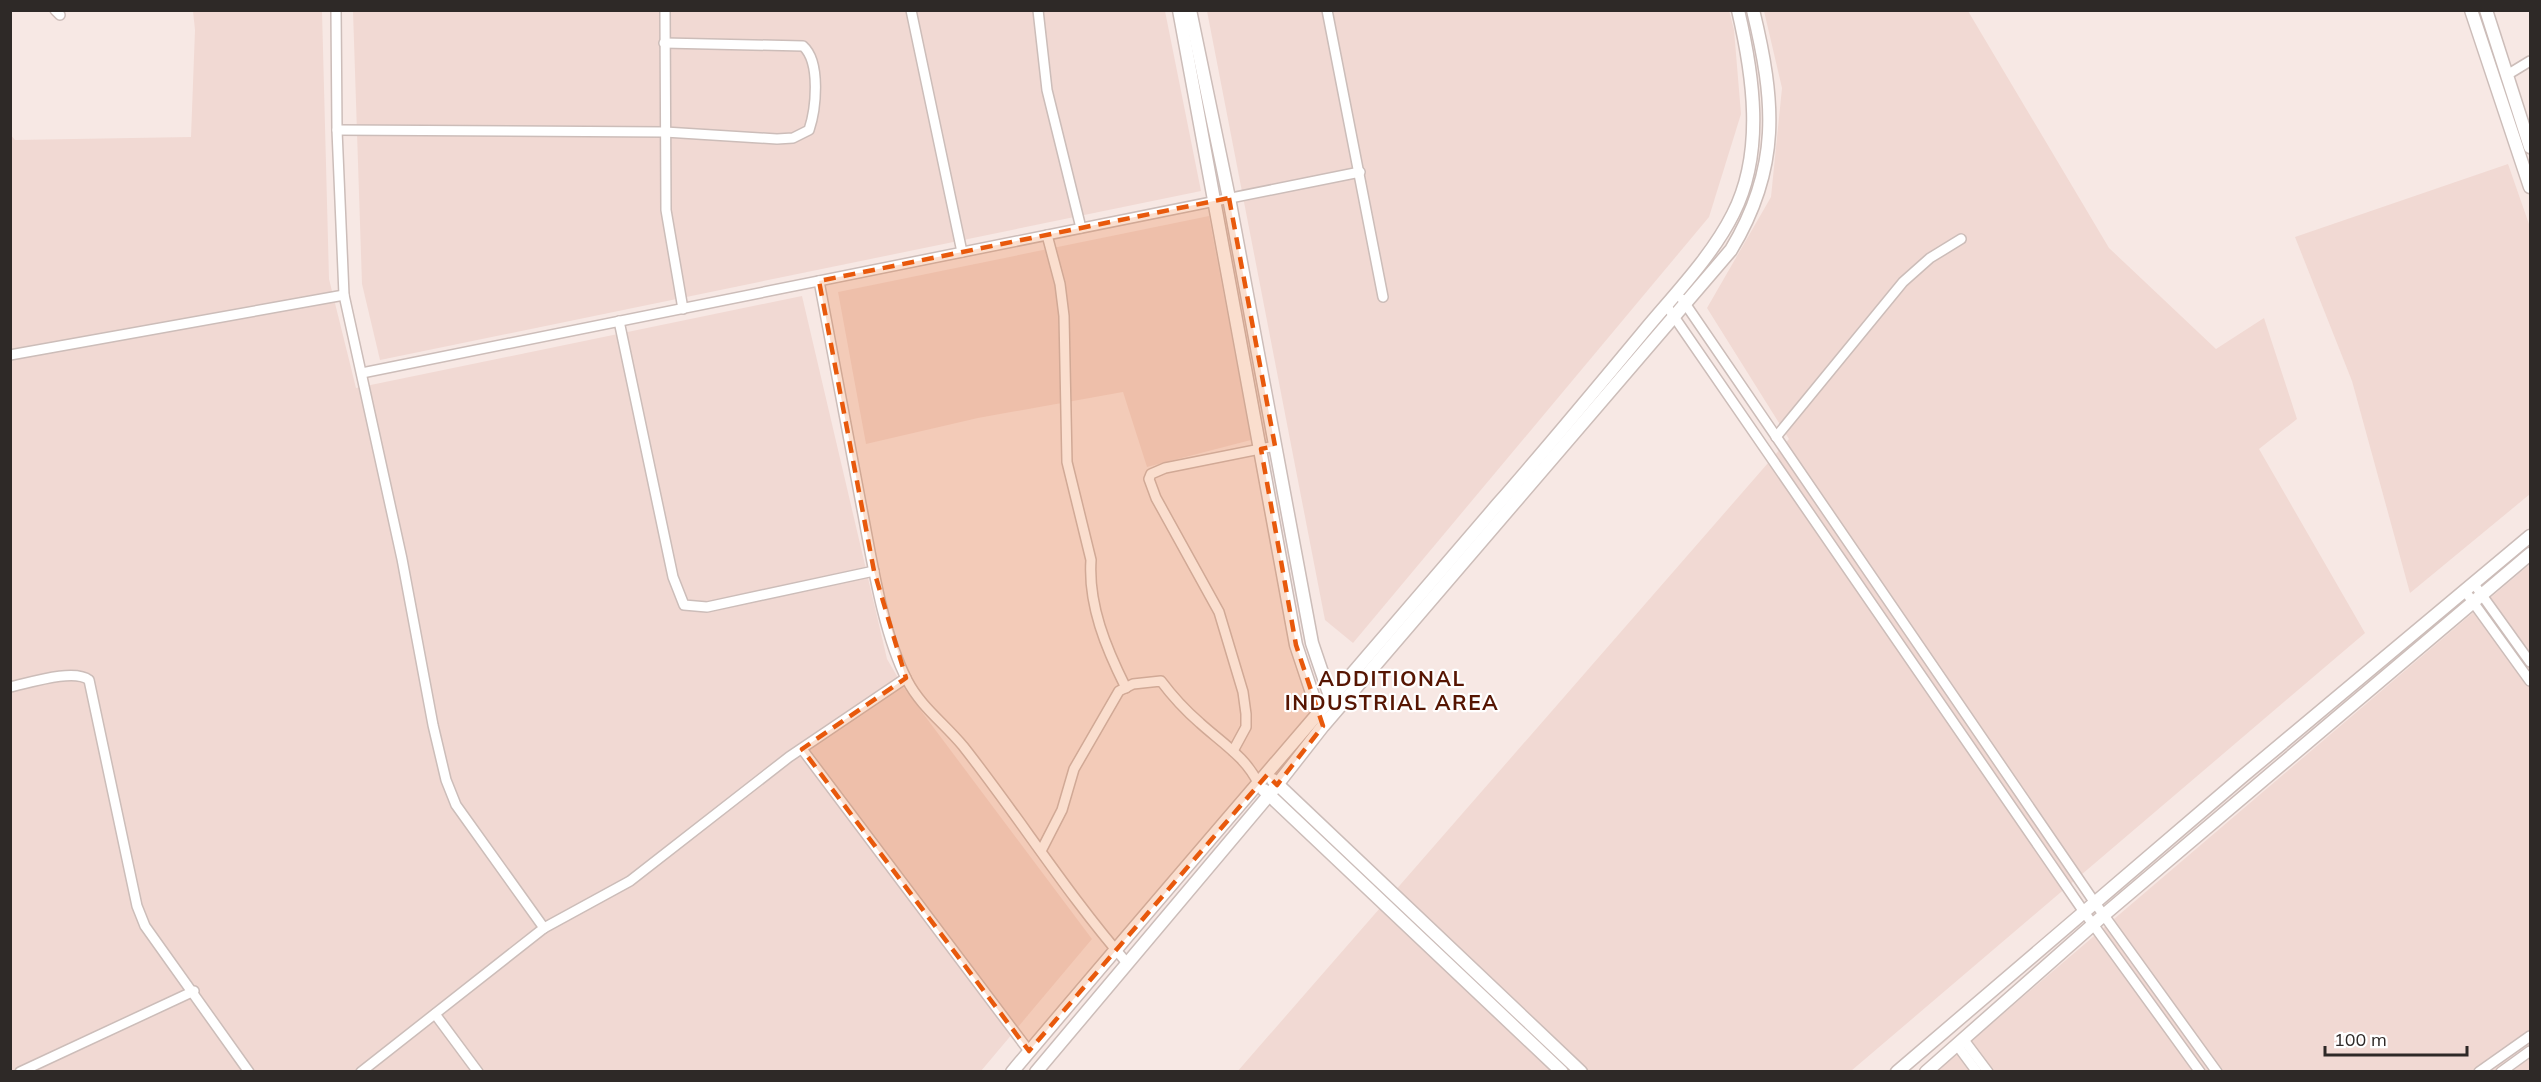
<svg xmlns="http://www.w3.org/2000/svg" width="2541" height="1082" viewBox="0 0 2541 1082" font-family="Mulish,sans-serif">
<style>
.built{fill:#f1d9d3}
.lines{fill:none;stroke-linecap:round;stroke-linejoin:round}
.minor-casing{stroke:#ccbdb9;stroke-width:12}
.tertiary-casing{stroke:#ccbdb9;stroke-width:15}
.minor{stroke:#fff;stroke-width:9}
.tertiary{stroke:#fff;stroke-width:12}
.marked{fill:#e8590c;fill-opacity:0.2;stroke:#e8590c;stroke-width:4.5;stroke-dasharray:12 8;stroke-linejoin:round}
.labels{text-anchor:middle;stroke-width:4.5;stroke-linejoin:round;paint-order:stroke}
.district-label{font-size:21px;font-weight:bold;letter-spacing:1.5px;fill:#561502;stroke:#fff}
</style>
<rect width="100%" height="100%" fill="#f7e8e4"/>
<g class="built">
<polygon points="1729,10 1734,30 1741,114 1709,217 1353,643 1325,620 1207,11"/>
<polygon points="193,11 322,11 329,279 356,388 802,296 887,659 904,688 1092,939 981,1071 11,1071 10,134 15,140 191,137 195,30"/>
<polygon points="353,11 1165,11 1201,191 380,360 362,284"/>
<polygon points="1764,11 1968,11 2109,248 2216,349 2264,318 2297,419 2259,449 2365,633 1851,1071 1237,1072 1789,439 1707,308 1771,197 1782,88"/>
<polygon points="2508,164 2530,227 2530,494 2410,593 2352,381 2295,237"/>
<polygon points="1209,216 1251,440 1147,467 1123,392 978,418 866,444 838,292"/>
<polygon points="2530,564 2530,1071 1936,1071"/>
</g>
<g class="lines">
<defs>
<g id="minor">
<polyline points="55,10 60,15"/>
<polyline points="336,10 337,130 344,295 402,559 433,725 446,780 456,805 544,928"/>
<polyline points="665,10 666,210 683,309"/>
<polyline points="911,10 962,252"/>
<polyline points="1038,10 1047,90 1081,228"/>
<polyline points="1327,10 1383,297"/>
<polyline points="2507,75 2530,61"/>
<path d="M337 130 665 132 777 139 793 138 809 130C816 109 821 62 803 46L664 43"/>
<path d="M1047 235 1060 284 1064 316 1067 462 1091 560C1088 605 1106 648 1126 688"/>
<path d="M819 281C833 357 848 433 862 509 872 561 883 634 907 680 921 707 944 723 963 746 1019 817 1067 894 1127 963"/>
<polyline points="1682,299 2095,903 2217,1072"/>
<polyline points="1666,305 2084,912 2200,1072"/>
<polyline points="619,321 673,577 684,605 707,607 874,571"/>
<polyline points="10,355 344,295"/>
<polyline points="362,373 1360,172"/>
<polyline points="1776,437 1903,282 1930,258 1961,239"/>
<polyline points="2474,584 2530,662"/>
<polyline points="2465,591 2530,681"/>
<path d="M10 687C29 683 74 668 89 680L137 906 145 926 249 1072"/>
<polyline points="802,749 1029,1051"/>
<polyline points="1233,751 1246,727 1246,714 1243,692 1219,612 1156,498 1149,479 1151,474 1165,468 1275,446"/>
<path d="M1041 851 1062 810 1074 769 1119 691 1133 684 1161 681C1173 697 1185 710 1200 723 1222 743 1247 758 1259 785"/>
<polyline points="435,1014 478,1072"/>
<polyline points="1964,1040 1988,1072"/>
<polyline points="1957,1045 1977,1072"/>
<polyline points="20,1072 194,991"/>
<polyline points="361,1072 544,928 630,881 789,757 906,678"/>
<polyline points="2479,1072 2530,1036"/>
<polyline points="2501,1072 2530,1051"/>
</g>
<g id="tertiary">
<polyline points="1179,10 1296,645 1320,717"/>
<polyline points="1190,10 1229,198 1312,643 1332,702"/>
<polyline points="2471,10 2530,187"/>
<polyline points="2486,10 2530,147"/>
<polyline points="1273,780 1581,1072"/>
<polyline points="1264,790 1562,1072"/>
<path d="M1012 1072C1173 881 1336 693 1498 504 1548 447 1596 389 1645 330 1675 294 1712 256 1733 214 1765 152 1753 74 1738 10"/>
<path d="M1036 1072 1269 795 1323 726 1731 250C1781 167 1775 101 1753 10"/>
<polyline points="1897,1072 2243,776 2530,536"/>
<polyline points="1926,1072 2105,914 2530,554"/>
</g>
</defs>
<use href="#minor" class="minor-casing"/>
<use href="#tertiary" class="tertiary-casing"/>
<use href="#minor" class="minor"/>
<use href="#tertiary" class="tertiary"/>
</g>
<path class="marked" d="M1229 198 1275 446 1261 449 1296 645 1323 726 1277 785 1267 775 1029 1051 802 749 906 678 874 571 819 281Z"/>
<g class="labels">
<g class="district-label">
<text x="1392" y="686">ADDITIONAL<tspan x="1392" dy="24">INDUSTRIAL AREA</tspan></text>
</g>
</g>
<rect width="2541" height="1082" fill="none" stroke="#2e2927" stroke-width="24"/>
<path d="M2325 1046v9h142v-9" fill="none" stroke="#2e2927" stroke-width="3"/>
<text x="2334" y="1046" font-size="18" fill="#2e2927" stroke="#ffffff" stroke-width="4.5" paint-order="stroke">100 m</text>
</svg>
